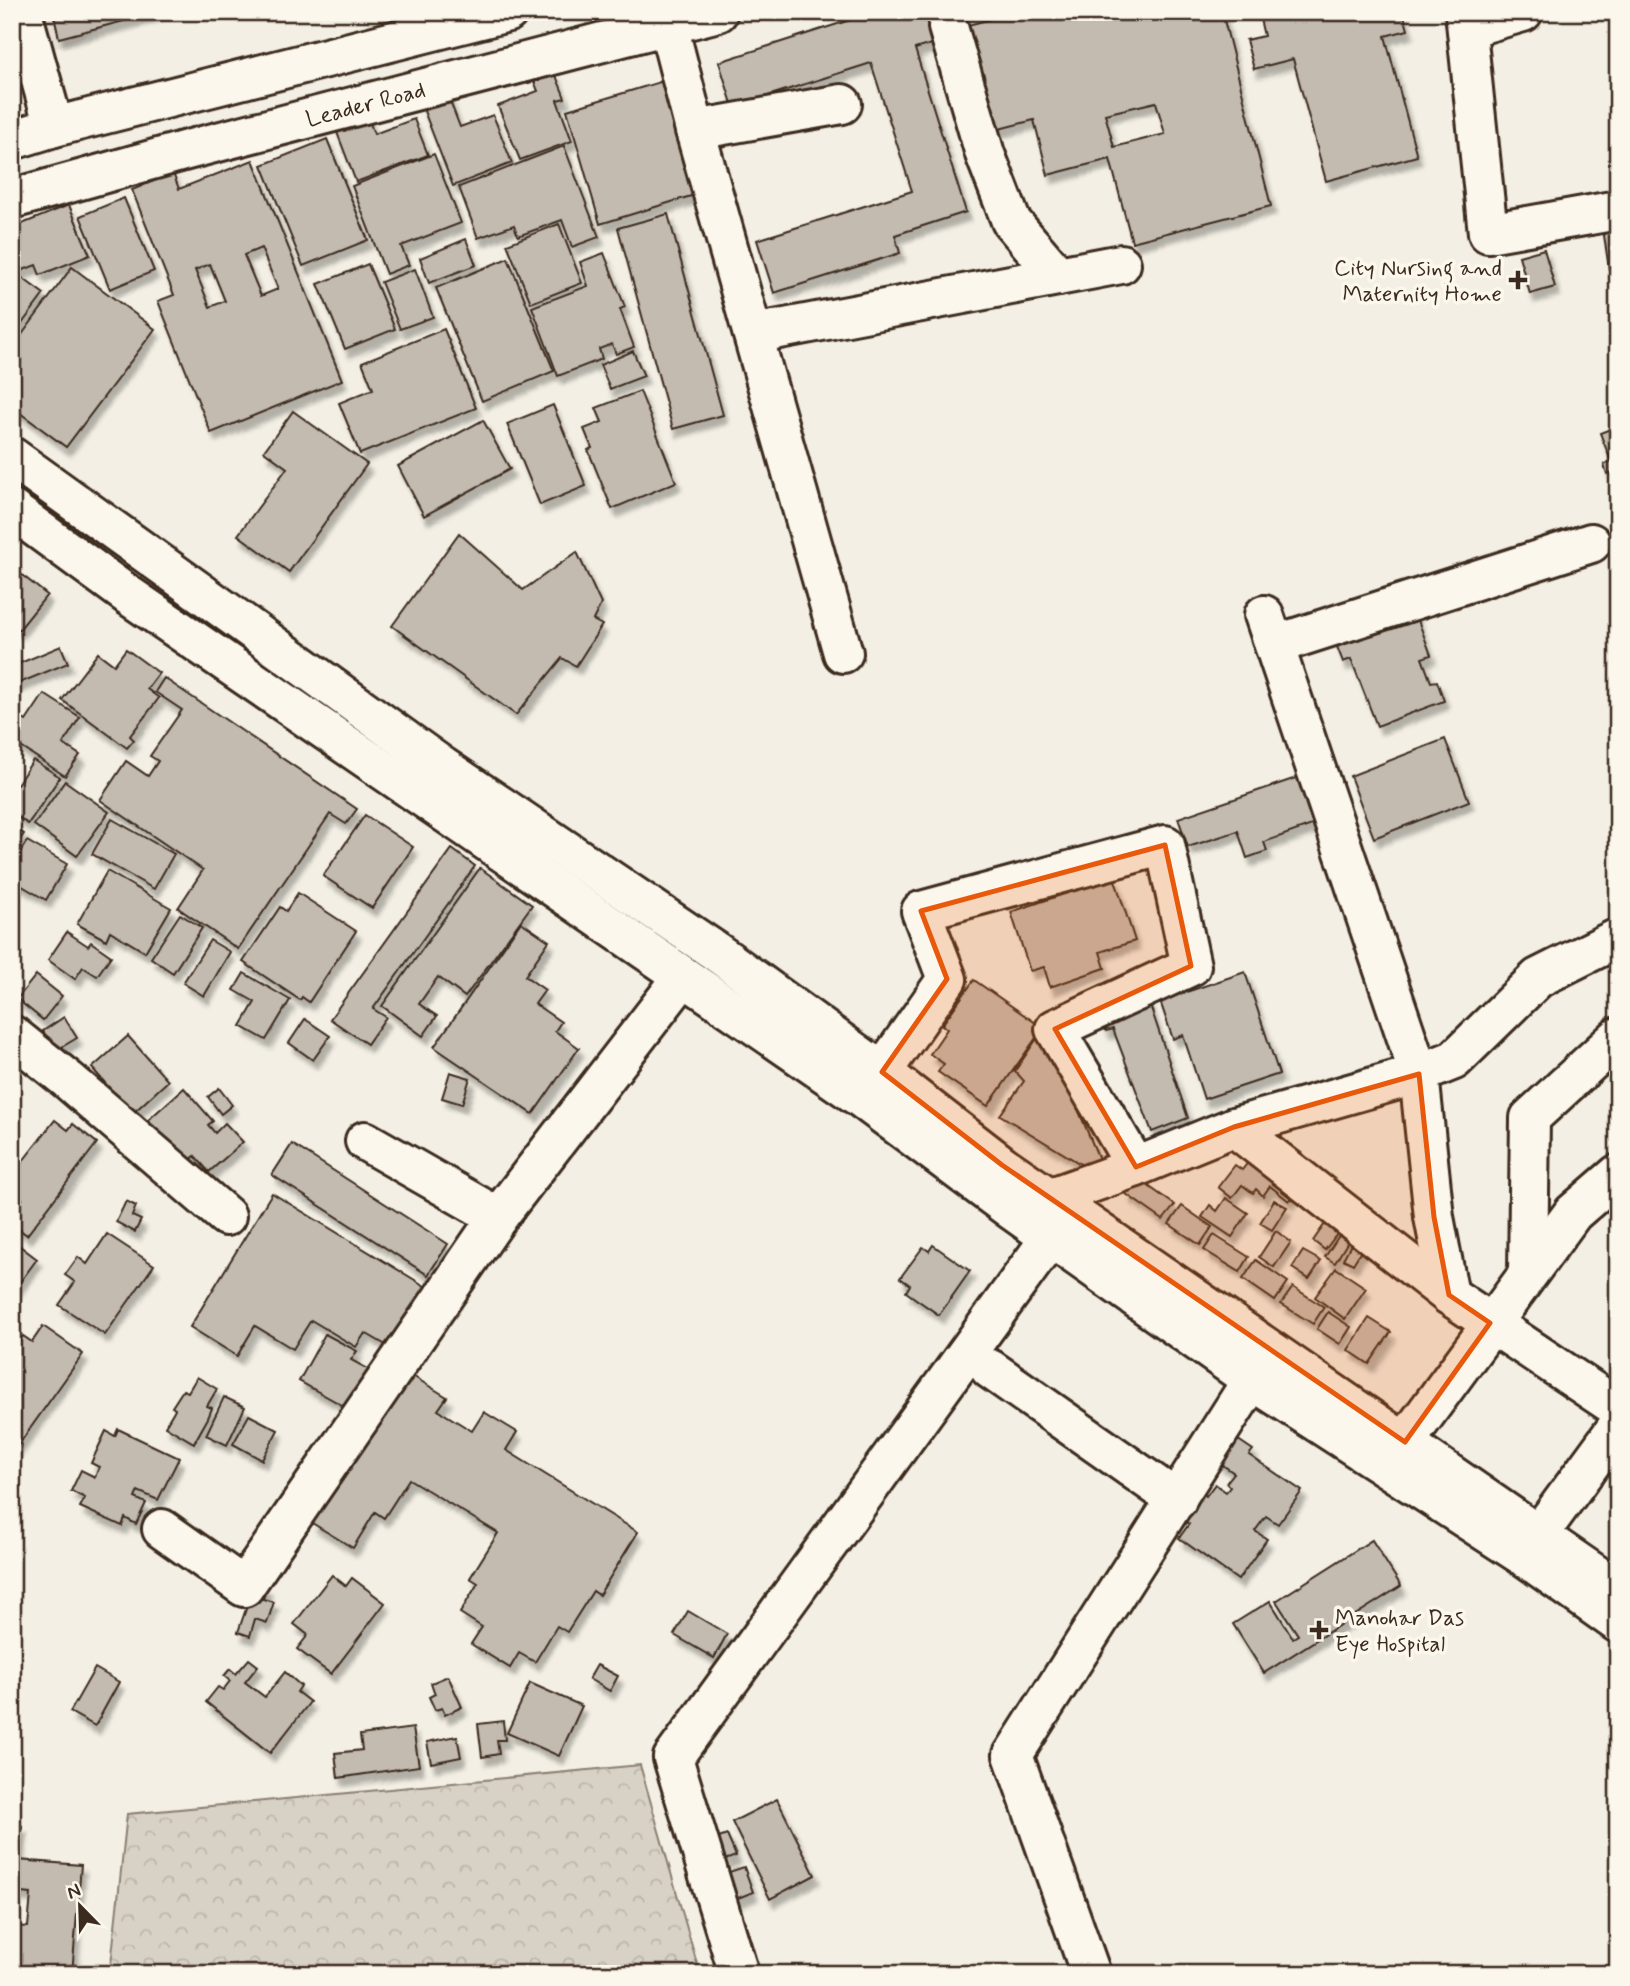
<svg xmlns="http://www.w3.org/2000/svg" width="1630" height="1986" viewBox="0 0 1630 1986" font-family="Mynerve,sans-serif">
<style>
.built{fill:#e5dfd4}
.park{fill:url(#park-crowns);stroke:#8a7e72;stroke-width:2}
.building{fill:#c3bbb0;stroke:#3b2a1e;stroke-width:2;fill-rule:evenodd;filter:url(#shadow)}
.lines{fill:none;stroke-linecap:round;stroke-linejoin:round}
.minor-casing{stroke:#3b2a1e;stroke-width:44}
.major-casing{stroke:#3b2a1e;stroke-width:44}
.minor{stroke:#fbf7ec;stroke-width:38}
.major{stroke:#fbf7ec;stroke-width:38}
.marked{fill:#e8590c;fill-opacity:0.2;stroke:#e8590c;stroke-width:5;stroke-linejoin:round}
.poi-dot{fill:#3b2a1e;stroke:#fbf7ec;stroke-width:2.5}
.labels{text-anchor:middle;stroke-width:7;stroke-linejoin:round;paint-order:stroke}
.street-label{font-size:23px;fill:#3b2a1e;stroke:#fbf7ec}
.poi-label{font-size:23px;fill:#3b2a1e;stroke:#fbf7ec;text-anchor:end}
</style>
<defs>
<pattern id="park-crowns" width="20" height="18" patternUnits="userSpaceOnUse" patternTransform="scale(1.75)"><rect width="20" height="18" fill="#d8d1c6"/><path d="M2 6a3 3 0 1 1 6 0M12 15a3 3 0 1 1 6 0" fill="none" stroke="#bab4aa"/></pattern>
<filter id="shadow"><feDropShadow dx="4.5" dy="8" stdDeviation="2" flood-color="#0004"/></filter>
</defs>
<rect width="100%" height="100%" fill="#f3efe4"/>
<filter id="ink" filterUnits="userSpaceOnUse"><feTurbulence type="fractalNoise" baseFrequency=".0143" numOctaves="2"/><feDisplacementMap in="SourceGraphic" scale="14" xChannelSelector="R" yChannelSelector="G"/><feConvolveMatrix kernelMatrix="1 2 1 2 8 2 1 2 1" color-interpolation-filters="sRGB"/></filter>
<g filter="url(#ink)">
<polygon class="built" points="12,12 158,12 118,22 34,57 12,63"/>
<polygon class="park" points="640,1765 700,1974 110,1974 127,1814"/>
<g class="building">
<polygon points="53,12 158,12 59,38"/>
<polygon points="875,12 929,12 938,42 915,49 966,212 895,235 900,253 774,293 757,240 912,191 871,63 733,107 719,62"/>
<path d="M1018 12H1222L1271 206 1132 242 1110 159 1048 175 1034 120 991 131 964 26ZM1156 102 1165 134 1114 147 1105 114Z"/>
<polygon points="1287,12 1403,12 1408,30 1385,36 1417,156 1326,181 1293,59 1254,69 1246,40 1264,36 1260,19"/>
<polygon points="555,73 565,98 557,100 572,141 520,160 498,106 538,91 534,81"/>
<polygon points="670,79 704,192 600,224 567,110"/>
<polygon points="445,88 460,127 493,115 512,163 453,186 419,98"/>
<polygon points="367,115 374,134 414,119 428,155 356,182 335,127"/>
<polygon points="327,139 368,240 303,266 262,165"/>
<polygon points="564,146 599,237 572,247 562,220 518,236 514,225 478,238 459,187"/>
<polygon points="434,154 461,223 401,246 409,265 386,274 352,186"/>
<path d="M253 160 342 380 211 433 158 301 174 295 132 190 173 173 179 189ZM261 248 278 289 261 296 244 255ZM210 264 225 301 210 307 195 270Z"/>
<polygon points="124,198 154,271 110,289 80,216"/>
<polygon points="69,205 90,255 40,275 36,265 18,272 12,257 12,228"/>
<polygon points="668,214 723,415 673,429 618,228"/>
<polygon points="1618,220 1618,268 1609,269 1602,222"/>
<polygon points="559,224 582,283 531,303 507,244"/>
<polygon points="466,239 476,265 429,283 420,258"/>
<polygon points="1544,249 1555,287 1530,294 1519,256"/>
<polygon points="604,253 625,307 620,309 634,347 616,354 612,344 599,349 602,359 558,376 532,307 588,286 580,262"/>
<polygon points="508,258 554,371 482,401 436,288"/>
<polygon points="368,264 395,329 345,349 318,284"/>
<polygon points="72,267 155,329 66,447 12,407 12,348"/>
<polygon points="415,269 433,317 400,329 381,282"/>
<polygon points="21,277 44,294 12,337 12,284 14,286"/>
<polygon points="444,329 476,408 360,454 339,403 373,389 362,362"/>
<polygon points="633,351 644,376 610,389 600,365"/>
<polygon points="640,391 676,482 612,509 588,450 592,448 584,429 602,422 596,408"/>
<polygon points="553,405 586,486 540,505 507,424"/>
<polygon points="293,411 367,464 289,572 238,535 287,468 264,451"/>
<polygon points="483,420 510,469 424,516 398,466"/>
<polygon points="1618,426 1618,470 1607,474 1604,465 1611,461 1600,433"/>
<polygon points="459,533 523,590 577,552 601,604 593,620 602,625 576,666 562,658 516,715 392,626"/>
<polygon points="12,567 47,595 18,631 12,626"/>
<polygon points="1409,596 1431,655 1422,658 1431,682 1437,681 1444,701 1377,726 1351,659 1343,662 1329,626"/>
<polygon points="61,646 68,663 12,686 12,651 18,664"/>
<polygon points="126,649 159,673 147,689 159,698 130,736 134,740 127,748 62,700 98,653 114,665"/>
<polygon points="164,678 357,809 346,824 330,814 238,949 178,908 203,870 100,800 126,761 148,776 158,761 150,756 182,710 155,692"/>
<polygon points="44,694 80,717 63,744 80,755 65,776 12,741 12,712 26,721"/>
<polygon points="1445,739 1469,801 1374,838 1350,776"/>
<polygon points="33,760 60,777 28,824 12,813 12,792"/>
<polygon points="1299,777 1315,824 1264,842 1267,851 1247,858 1238,831 1188,847 1178,818"/>
<polygon points="65,781 109,812 77,856 34,825"/>
<polygon points="365,815 413,847 372,908 323,876"/>
<polygon points="112,819 174,854 154,889 92,854"/>
<polygon points="12,825 24,834 12,851"/>
<polygon points="27,841 67,864 46,900 12,880 12,865"/>
<polygon points="452,849 475,866 373,1009 386,1017 367,1044 330,1019"/>
<polygon points="480,868 532,905 465,997 438,977 419,1004 437,1016 423,1036 382,1006"/>
<polygon points="107,871 171,908 145,952 110,931 106,940 77,924"/>
<polygon points="1114,877 1135,941 1100,952 1105,968 1050,987 1044,967 1030,971 1011,912"/>
<polygon points="298,893 356,931 309,1002 302,997 300,1000 243,962 280,907 286,911"/>
<polygon points="180,914 202,928 173,973 151,958"/>
<polygon points="521,922 549,941 525,976 545,990 535,1004 561,1022 555,1031 579,1048 533,1114 434,1047"/>
<polygon points="67,932 88,946 91,942 111,956 97,976 83,967 75,979 48,960"/>
<polygon points="210,940 230,952 204,996 183,983"/>
<polygon points="1245,972 1279,1074 1204,1099 1183,1035 1173,1039 1160,1001"/>
<polygon points="244,973 290,1000 266,1040 241,1026 255,1002 234,990"/>
<polygon points="36,975 62,996 43,1020 17,999"/>
<polygon points="974,980 1043,1028 988,1106 938,1072 944,1064 930,1054 947,1029 942,1025"/>
<polygon points="1149,1002 1188,1118 1152,1132 1113,1029 1106,1031 1101,1018"/>
<polygon points="64,1017 77,1038 55,1051 43,1031"/>
<polygon points="305,1019 330,1036 313,1060 289,1043"/>
<polygon points="1044,1028 1099,1159 1084,1166 1000,1115 1024,1081 1015,1071"/>
<polygon points="128,1036 168,1081 132,1114 92,1068"/>
<polygon points="450,1072 470,1078 462,1104 442,1098"/>
<polygon points="184,1088 213,1121 208,1125 215,1133 225,1123 243,1142 209,1172 195,1156 180,1169 160,1136 147,1121"/>
<polygon points="219,1088 232,1105 221,1114 208,1097"/>
<polygon points="55,1120 68,1130 73,1124 97,1143 27,1235 12,1224 12,1210 22,1199 12,1191 12,1175"/>
<polygon points="292,1144 448,1244 428,1275 272,1175"/>
<polygon points="1253,1156 1297,1191 1289,1201 1270,1186 1263,1196 1256,1189 1253,1193 1242,1185 1232,1198 1218,1187 1235,1165 1242,1170"/>
<polygon points="1137,1178 1175,1205 1163,1220 1126,1194"/>
<polygon points="272,1193 428,1288 391,1348 365,1333 356,1347 311,1320 293,1349 255,1326 237,1356 190,1327"/>
<polygon points="1226,1198 1248,1213 1232,1237 1202,1217 1210,1205 1217,1211"/>
<polygon points="1274,1200 1287,1207 1272,1230 1260,1223"/>
<polygon points="126,1201 136,1206 132,1216 141,1220 135,1232 116,1222"/>
<polygon points="1182,1206 1212,1227 1200,1245 1169,1224"/>
<polygon points="1329,1218 1342,1227 1325,1250 1313,1241"/>
<polygon points="1344,1228 1353,1233 1335,1263 1325,1257"/>
<polygon points="1276,1231 1291,1242 1274,1267 1259,1257"/>
<polygon points="107,1234 154,1265 105,1335 59,1305 75,1282 65,1275 78,1257 87,1264"/>
<polygon points="1214,1235 1249,1257 1240,1272 1204,1250"/>
<polygon points="1355,1237 1366,1243 1353,1264 1343,1259"/>
<polygon points="12,1240 37,1259 12,1293"/>
<polygon points="933,1245 970,1271 939,1315 906,1292 910,1285 900,1278 923,1247 929,1251"/>
<polygon points="1303,1251 1321,1261 1309,1279 1292,1268"/>
<polygon points="1256,1260 1288,1282 1275,1301 1243,1279"/>
<polygon points="1336,1268 1366,1288 1345,1319 1315,1297"/>
<polygon points="1293,1287 1324,1307 1313,1324 1281,1304"/>
<polygon points="1328,1312 1351,1327 1340,1344 1317,1329"/>
<polygon points="1369,1318 1391,1332 1369,1364 1348,1350"/>
<polygon points="43,1326 83,1354 12,1454 12,1352 23,1336 32,1342"/>
<polygon points="325,1334 357,1351 351,1360 370,1370 349,1409 299,1381"/>
<polygon points="406,1372 447,1397 438,1410 472,1431 484,1412 517,1432 506,1450 638,1532 599,1595 593,1591 567,1632 557,1626 535,1662 519,1653 510,1668 471,1644 482,1627 460,1613 478,1583 470,1578 498,1533 409,1479 384,1518 375,1512 353,1548 312,1523"/>
<polygon points="197,1377 217,1389 207,1406 212,1408 208,1418 194,1443 165,1426 175,1409 172,1407 183,1390 188,1392"/>
<polygon points="224,1397 245,1407 227,1445 206,1435"/>
<polygon points="249,1415 278,1430 262,1460 233,1444"/>
<polygon points="118,1429 179,1458 158,1500 138,1491 135,1498 146,1503 136,1524 125,1518 122,1526 80,1507 85,1498 71,1491 81,1470 95,1477 99,1467 91,1463 106,1431 115,1436"/>
<polygon points="1228,1433 1253,1450 1249,1455 1302,1491 1278,1524 1266,1516 1255,1531 1267,1539 1238,1580 1179,1538 1189,1524 1182,1520 1202,1492 1206,1496 1215,1484 1226,1492 1230,1487 1226,1483 1234,1473 1211,1457"/>
<polygon points="1372,1540 1401,1586 1264,1673 1233,1624 1270,1601 1293,1638 1298,1635 1276,1601"/>
<polygon points="332,1575 346,1586 352,1578 385,1603 331,1674 297,1649 308,1635 294,1624"/>
<polygon points="255,1583 267,1587 263,1599 274,1602 267,1623 255,1619 250,1636 238,1632"/>
<polygon points="688,1611 727,1634 714,1658 674,1635"/>
<polygon points="249,1659 258,1666 245,1682 265,1697 285,1672 301,1686 297,1692 310,1702 270,1753 206,1702 218,1687 223,1690 230,1681 224,1676 230,1669 236,1674"/>
<polygon points="597,1665 618,1676 610,1691 589,1679"/>
<polygon points="95,1668 119,1682 95,1726 70,1712"/>
<polygon points="448,1676 462,1707 445,1715 442,1708 435,1710 429,1697 435,1694 431,1683"/>
<polygon points="530,1683 582,1706 559,1756 507,1733"/>
<polygon points="503,1721 505,1740 497,1740 499,1754 482,1757 478,1724"/>
<polygon points="413,1728 419,1766 338,1778 335,1753 362,1750 360,1735"/>
<polygon points="457,1736 461,1757 431,1763 427,1742"/>
<polygon points="777,1799 815,1875 770,1899 732,1822"/>
<polygon points="12,1825 22,1826 18,1860 81,1865 72,1974 12,1974 12,1926 28,1927 31,1894 12,1892"/>
<polygon points="727,1835 736,1856 725,1860 716,1839"/>
<polygon points="744,1867 753,1892 736,1899 726,1873"/>
</g>
<g class="lines">
<defs>
<g id="minor">
<polyline points="22,12 54,127"/>
<polyline points="1465,12 1488,233 1618,210"/>
<polyline points="668,25 695,130 843,653"/>
<polyline points="948,27 985,154 1011,221 1058,276"/>
<polyline points="1468,28 1523,12"/>
<polyline points="695,130 842,104"/>
<polyline points="753,334 1121,264"/>
<polyline points="12,457 443,767 715,951 882,1072 1002,1165 1618,1590"/>
<polyline points="12,510 128,595 861,1098 1013,1211 1252,1380 1528,1559 1618,1623"/>
<polyline points="1264,615 1419,1074 1434,1217 1449,1295"/>
<polyline points="1274,645 1591,543"/>
<polyline points="12,1035 68,1080 226,1216"/>
<polyline points="882,1072 947,979 921,911 1165,845 1191,966 1055,1029 1136,1167"/>
<polyline points="1234,1127 1449,1295 1618,1408"/>
<polyline points="365,1141 498,1217"/>
<polyline points="1035,1203 1136,1167 1234,1127 1419,1074 1454,1060 1538,978 1618,938"/>
<polyline points="1528,1272 1530,1118 1618,1037"/>
<polyline points="990,1369 1177,1500"/>
<polyline points="1405,1442 1573,1213 1618,1174"/>
<polyline points="162,1529 244,1587 498,1217 683,977"/>
<polyline points="1539,1534 1618,1426"/>
<polyline points="739,1974 673,1758 1051,1237"/>
<polyline points="1091,1974 1013,1755 1252,1380"/>
</g>
<g id="major">
<polyline points="12,140 54,127 508,12"/>
<path id="s1" d="M12 199 187 150 718 12"/>
</g>
</defs>
<use href="#minor" class="minor-casing"/>
<use href="#major" class="major-casing"/>
<use href="#minor" class="minor"/>
<use href="#major" class="major"/>
</g>
</g>
<path class="marked" d="M1165 845 1191 966 1055 1029 1136 1167 1234 1127 1419 1074 1434 1217 1449 1295 1490 1323 1405 1442 1002 1165 882 1072 947 979 921 911Z"/>
<g class="poi-dot">
<path d="M1514.5 269.5h7v7h7v7h-7v7h-7v-7h-7v-7h7z"/>
<path d="M1315.5 1619.5h7v7h7v7h-7v7h-7v-7h-7v-7h7z"/>
</g>
<g class="labels">
<g class="street-label">
<text dy="8" stroke="none"><textPath href="#s1" startOffset="366">Leader Road</textPath></text>
</g>
<g class="poi-label">
<text x="1502" y="275">City Nursing and<tspan x="1502" dy="26">Maternity Home</tspan></text>
<text x="1335" y="1625" text-anchor="start">Manohar Das<tspan x="1335" dy="26">Eye Hospital</tspan></text>
</g>
</g>
<rect width="1630" height="1986" fill="none" stroke="#fbf7ec" stroke-width="42"/>
<rect x="21" y="21" width="1588" height="1944" fill="none" stroke="#3b2a1e" stroke-width="2.5" filter="url(#ink)"/>
<g transform="translate(80 1906) rotate(337)" stroke="#fbf7ec" stroke-width="5" paint-order="stroke">
<path d="M0-5L12 26L0 18L-12 26Z" fill="#3b2a1e"/>
<text y="-10" font-size="19" font-weight="bold" text-anchor="middle" fill="#3b2a1e">N</text>
</g>
</svg>
